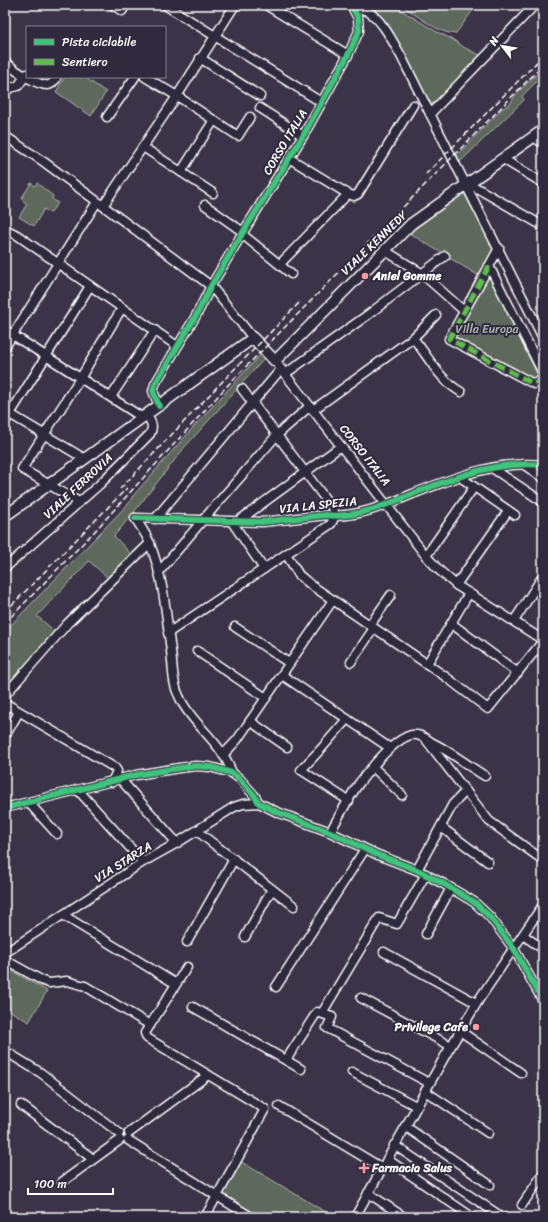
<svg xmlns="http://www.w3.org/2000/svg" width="548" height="1222" viewBox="0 0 548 1222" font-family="Sriracha,sans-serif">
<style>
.green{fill:#5f685c;stroke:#afb4ae}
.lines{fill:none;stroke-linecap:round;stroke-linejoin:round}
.minor-casing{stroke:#fff;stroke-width:11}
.major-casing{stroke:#fff;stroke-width:13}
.minor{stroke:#2f2a3d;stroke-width:8}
.major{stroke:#2f2a3d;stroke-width:10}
.rail{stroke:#fff;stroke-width:1.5;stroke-dasharray:6 3;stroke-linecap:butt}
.quiet{stroke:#5fbe4e;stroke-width:5;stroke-dasharray:10 5;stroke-linecap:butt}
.cycleway-casing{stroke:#2f2a3d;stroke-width:8}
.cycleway{stroke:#40c37c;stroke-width:6}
.poi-dot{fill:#ff9aa2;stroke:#2f2a3d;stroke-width:1.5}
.labels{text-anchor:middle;stroke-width:4;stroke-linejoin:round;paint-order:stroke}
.street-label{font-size:12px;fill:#fff;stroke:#2f2a3d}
.poi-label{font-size:12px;font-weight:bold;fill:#fff;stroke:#2f2a3d;text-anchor:start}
.park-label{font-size:12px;fill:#afb4ae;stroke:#2f2a3d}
</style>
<rect width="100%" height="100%" fill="#3b3347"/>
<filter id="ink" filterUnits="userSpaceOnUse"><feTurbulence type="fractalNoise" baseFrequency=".025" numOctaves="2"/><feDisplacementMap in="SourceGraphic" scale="8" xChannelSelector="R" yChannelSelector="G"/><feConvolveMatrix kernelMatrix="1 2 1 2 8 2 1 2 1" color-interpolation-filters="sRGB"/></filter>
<g filter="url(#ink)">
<g class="green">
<path d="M376 5H393L437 32 452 39 465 48 482 56 431 107C414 73 398 38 372 9Z"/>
<path d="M401 5H477L456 33C443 37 412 12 401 5Z"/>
<polygon points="543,68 543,75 522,96 524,100 460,162 457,155 503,108 510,104 516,94"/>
<polygon points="65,77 84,77 106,92 91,116 56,92"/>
<polygon points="31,183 35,186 37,183 53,196 52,199 58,203 50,213 44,209 34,226 19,217 27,204 21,199"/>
<polygon points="464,193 494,249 479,276 409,233"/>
<polygon points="488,275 539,378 533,381 452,338"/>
<polygon points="261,354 264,359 184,448 134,512 114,536 131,554 108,578 89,561 37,616 57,633 5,692 5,631 130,502 132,497 197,423"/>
<polygon points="5,967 47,991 29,1022 5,1008"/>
<polygon points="240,1161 334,1217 261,1217 222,1193"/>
</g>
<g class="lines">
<defs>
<g id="minor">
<polyline points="113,5 122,11 126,5"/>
<polyline points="165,5 321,102"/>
<polyline points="266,5 348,55"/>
<path d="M352 6C357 8 363 9 367 11 382 19 393 42 401 56L543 338"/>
<polyline points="200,58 260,96"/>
<path d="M5 62C12 68 42 90 51 84 53 83 54 81 56 79"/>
<polyline points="145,77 177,96 238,136 250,117"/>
<polyline points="5,92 10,88 18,86 27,74"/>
<polyline points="260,108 303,136"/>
<polyline points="430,114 534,6"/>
<polyline points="107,117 135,77"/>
<polyline points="5,136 44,162 211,286 253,338"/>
<polyline points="533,137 543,143"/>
<polyline points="143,147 213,193"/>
<polyline points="289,158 348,194 354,196 358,194 413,105"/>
<polyline points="503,159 543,183"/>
<polyline points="181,172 214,120"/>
<polyline points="468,183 543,226"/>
<polyline points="205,205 243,232"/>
<polyline points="103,206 177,96 235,5"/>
<polyline points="5,229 17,235 177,346"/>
<polyline points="242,234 291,274"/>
<polyline points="499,248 449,339 534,384 543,379"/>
<polyline points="384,250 421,273 464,311"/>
<polyline points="280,264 348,194"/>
<polyline points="489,266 543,373"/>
<polyline points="5,330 143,418"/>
<path d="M413 338C430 358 437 378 461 392"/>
<polyline points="5,347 97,202"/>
<polyline points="275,361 426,556 439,570 456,585 543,640"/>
<polyline points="285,374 369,314 445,256"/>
<polyline points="111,397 155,330"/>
<polyline points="159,406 153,391 155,384 197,314 211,286 242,234 303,136 348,55 359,31 358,18 351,5"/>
<polyline points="313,410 413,338 436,315"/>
<polyline points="5,411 85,459"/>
<polyline points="5,422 90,286"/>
<polyline points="523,464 543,478"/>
<polyline points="492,468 543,502"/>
<polyline points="460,477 515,515"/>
<polyline points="79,502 22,469 81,377 122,308"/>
<path d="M135 518 262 522 326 515C355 519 389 504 415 493 456 477 499 460 543 465"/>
<path d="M135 518C140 526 147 535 150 544 164 579 166 615 171 651 173 666 172 683 179 696 191 724 223 743 232 773"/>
<polyline points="155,519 281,369"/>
<polyline points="232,522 264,569"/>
<polyline points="237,522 341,446"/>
<polyline points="286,554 299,575 311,585 446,677 488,709 543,641"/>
<polyline points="426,556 474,487"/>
<path d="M5 568 100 484 150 434C154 426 151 422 147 415"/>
<polyline points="159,572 202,521 277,435 310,406"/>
<polyline points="456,585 508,511"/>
<polyline points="514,621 543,576"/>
<polyline points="452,624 518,673"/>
<polyline points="370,625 391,595"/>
<polyline points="235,627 289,663"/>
<polyline points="168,633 331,524 335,516 333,509 242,389"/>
<polyline points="197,651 266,698"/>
<polyline points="351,662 374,628"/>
<polyline points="427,664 469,593"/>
<polyline points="282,675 390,748"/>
<polyline points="5,695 67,624 150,543"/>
<polyline points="5,703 115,768 117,771 112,782"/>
<polyline points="347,719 321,749 301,770 349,801"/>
<polyline points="250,721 287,747"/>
<polyline points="5,736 19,712"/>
<polyline points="427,741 489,821 543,860"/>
<polyline points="223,755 237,740 333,600"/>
<polyline points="373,767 402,795"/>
<polyline points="121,780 177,843"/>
<polyline points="78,790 143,862"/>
<polyline points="29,803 57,834"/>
<polyline points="5,808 136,775 179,768 196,766 210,767 232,773 240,779 254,795 259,803 277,812 330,832 378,855 417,870 444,884 474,902 490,917 514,949 543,1001"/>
<polyline points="441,827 488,862"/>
<polyline points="197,831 294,906"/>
<path d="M330 832C340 815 349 797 360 782 370 769 400 731 417 735 422 736 427 739 431 742 450 751 467 765 485 776"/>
<polyline points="417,870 453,804 466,791"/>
<polyline points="63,915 176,984"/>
<polyline points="426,934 451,888"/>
<polyline points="523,935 543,949"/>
<polyline points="245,937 272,889"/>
<polyline points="187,942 234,859"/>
<polyline points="384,952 476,1003"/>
<polyline points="5,953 143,862 177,843 234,807 243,804 259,803"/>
<polyline points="5,960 43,981 49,983 67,981 85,986 150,1025"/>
<polyline points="187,967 145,1033 147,1038 265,1109 217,1196 251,1217"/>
<polyline points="276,987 365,849"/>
<polyline points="361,998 451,1046"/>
<polyline points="193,1007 301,1069"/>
<polyline points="322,1013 379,918 397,924 426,874"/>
<polyline points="460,1031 521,1073"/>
<polyline points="5,1051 41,1073 119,1133"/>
<polyline points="286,1060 317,1012 332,1017 327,1028 429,1083"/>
<polyline points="352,1072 416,1106"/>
<polyline points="425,1091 488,1133"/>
<polyline points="21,1105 93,1159"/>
<polyline points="279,1106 382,1168"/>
<polyline points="405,1126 490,1185"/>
<polyline points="129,1133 208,1075"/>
<polyline points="128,1140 217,1196 205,1217"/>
<polyline points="394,1145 502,1217"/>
<polyline points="387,1159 472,1217"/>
<polyline points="62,1182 120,1140"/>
<polyline points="368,1193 404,1217"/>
<polyline points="522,1205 543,1174"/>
<polyline points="355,1217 445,1056 480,998 543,905"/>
</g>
<polyline id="major" points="5,516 253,338 275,361 411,224 543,130"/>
</defs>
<use href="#minor" class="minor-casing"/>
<use href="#major" class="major-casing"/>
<use href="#minor" class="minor"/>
<use href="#major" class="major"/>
<g class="rail">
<polyline points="426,174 543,56"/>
<polyline points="120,489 216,388 300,302"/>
<polyline points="5,612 127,488"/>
<polyline points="5,623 93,533 228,385 543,65"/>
</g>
<polyline class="quiet" points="489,266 449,339 534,384 543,379"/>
<defs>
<g id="cycleway">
<polyline points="159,406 153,391 155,384 197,314 211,286 242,234 303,136 348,55 359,31 358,18 351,5"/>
<path d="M135 518 262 522 326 515C355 519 389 504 415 493 456 477 499 460 543 465"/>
<polyline points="5,808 136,775 179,768 196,766 210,767 232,773 240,779 254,795 259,803 277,812 330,832 378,855 417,870 444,884 474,902 490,917 514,949 543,1001"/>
</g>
</defs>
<use href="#cycleway" class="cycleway-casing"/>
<use href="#cycleway" class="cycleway"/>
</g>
</g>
<g class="poi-dot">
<circle cx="365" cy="276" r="4"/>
<circle cx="476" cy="1027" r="4"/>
<path d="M362 1162h4v4h4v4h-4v4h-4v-4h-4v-4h4z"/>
</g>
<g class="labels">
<g class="street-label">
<text transform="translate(285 142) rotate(-59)" y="4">CORSO ITALIA</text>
<text transform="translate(374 243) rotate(-44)" y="4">VIALE KENNEDY</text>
<text transform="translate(365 455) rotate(52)" y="4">CORSO ITALIA</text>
<text transform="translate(78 486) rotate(-43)" y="4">VIALE FERROVIA</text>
<text transform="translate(318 505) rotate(-6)" y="4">VIA LA SPEZIA</text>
<text transform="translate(123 862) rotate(-32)" y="4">VIA STARZA</text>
</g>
<g class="poi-label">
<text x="373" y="280">Aniel Gomme</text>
<text x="468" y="1031" text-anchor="end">Privilege Cafe</text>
<text x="372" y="1172">Farmacia Salus</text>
</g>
<g class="park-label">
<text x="487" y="333">Villa Europa</text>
</g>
</g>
<rect width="548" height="1222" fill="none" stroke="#2f2a3d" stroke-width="20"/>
<rect x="10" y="10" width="528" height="1202" fill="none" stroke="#fff" stroke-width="1.5" filter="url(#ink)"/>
<rect x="26" y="26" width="140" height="52" fill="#2f2a3d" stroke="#827f8b"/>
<rect x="34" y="39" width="20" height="6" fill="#40c37c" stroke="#827f8b"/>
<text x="62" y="46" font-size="12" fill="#ffffff">Pista ciclabile</text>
<rect x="34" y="59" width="20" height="6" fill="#5fbe4e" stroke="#827f8b"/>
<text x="62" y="66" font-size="12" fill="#ffffff">Sentiero</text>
<g transform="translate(502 46) rotate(301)" stroke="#2f2a3d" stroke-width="3" paint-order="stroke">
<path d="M0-3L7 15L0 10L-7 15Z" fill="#ffffff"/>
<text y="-6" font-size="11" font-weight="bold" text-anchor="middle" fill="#ffffff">N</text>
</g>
<path d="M28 1188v6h85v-6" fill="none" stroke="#ffffff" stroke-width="2"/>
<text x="34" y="1188" font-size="12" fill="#ffffff" stroke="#2f2a3d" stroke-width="3" paint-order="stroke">100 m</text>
</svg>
